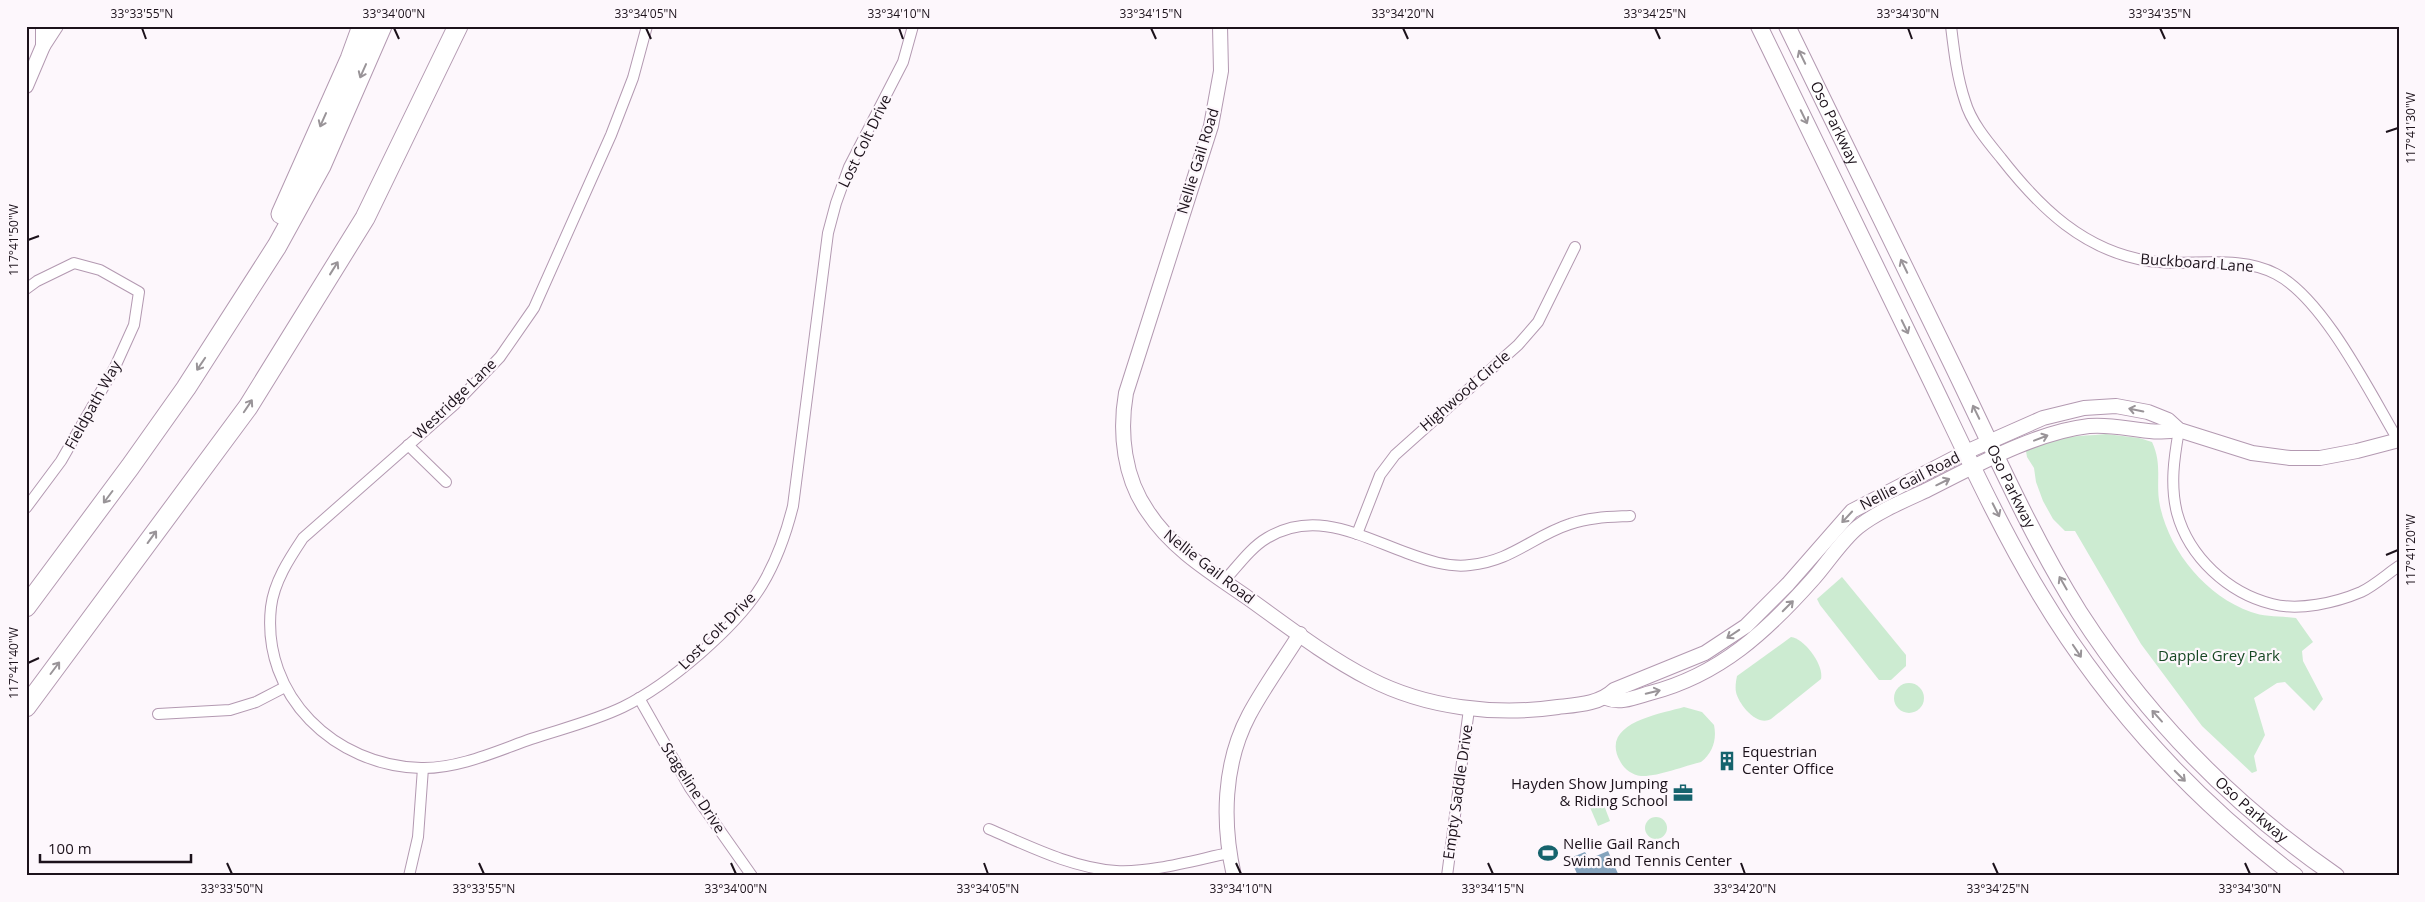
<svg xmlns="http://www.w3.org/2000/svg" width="2425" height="902" viewBox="0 0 2425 902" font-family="'Open Sans',sans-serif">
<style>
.green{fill:#ccebd1}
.water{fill:#85a3bd}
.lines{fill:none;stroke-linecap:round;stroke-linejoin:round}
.minor-casing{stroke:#b399b1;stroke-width:12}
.tertiary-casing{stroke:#b399b1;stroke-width:16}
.primary-casing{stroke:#b399b1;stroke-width:18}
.motorway-casing{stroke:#b399b1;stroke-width:21}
.minor{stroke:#fff;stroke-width:10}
.tertiary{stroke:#fff;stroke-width:14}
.primary{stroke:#fff;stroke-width:16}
.motorway{stroke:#fff;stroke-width:19}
.oneway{stroke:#999498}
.ticks{fill:none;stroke:#1c121b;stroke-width:2}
.labels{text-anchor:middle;stroke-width:4.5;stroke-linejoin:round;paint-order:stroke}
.street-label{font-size:15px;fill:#1c121b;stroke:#fdf7fc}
.park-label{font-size:15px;fill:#164723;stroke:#fdf7fc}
.poi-label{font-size:15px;fill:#1c121b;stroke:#fdf7fc;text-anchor:start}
.neatline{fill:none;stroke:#1c121b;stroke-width:2}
.ticks-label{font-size:12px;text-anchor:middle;fill:#1c121b}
</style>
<rect width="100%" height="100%" fill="#fdf7fc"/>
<g class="green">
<path d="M2106 434 2139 438 2152 442C2163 465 2155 483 2160 506 2170 552 2206 596 2251 612 2264 617 2282 616 2296 618L2313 642 2302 651 2303 661 2323 699 2314 711 2285 682 2277 683 2254 698 2265 735 2254 756 2257 771 2252 773 2202 726 2141 644 2075 531H2065L2053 519 2043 501 2036 482 2034 468 2027 457 2026 451C2056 435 2074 437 2106 434Z"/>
<polygon points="1842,577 1906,655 1906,666 1891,680 1879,680 1820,605 1817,599"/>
<path d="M1791 637C1805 639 1824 665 1821 679L1771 719C1757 727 1739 705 1736 692 1735 687 1736 681 1737 676Z"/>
<circle cx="1909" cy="698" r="15"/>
<path d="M1684 707 1702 712 1714 725C1717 739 1713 753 1701 762 1684 766 1657 777 1641 776 1632 775 1624 769 1620 761 1599 723 1660 714 1684 707Z"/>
<polygon points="1602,800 1610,821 1598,826 1589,805"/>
<circle cx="1656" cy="828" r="11"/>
</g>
<polygon class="water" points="1608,851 1619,876 1578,876 1570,858 1585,852 1589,859"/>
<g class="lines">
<defs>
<g id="minor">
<path d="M647 26 633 78 611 135 534 308 500 357 454 405 303 538C289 559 274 582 271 607 261 696 335 766 421 768 458 769 497 751 531 739 561 729 594 721 623 707 668 685 736 628 762 585 777 560 786 534 793 506L828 233 836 203 849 167 903 62 913 26"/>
<path d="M1951 26C1954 51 1957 77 1965 101 1971 122 1987 141 2001 158 2040 208 2084 251 2149 261 2190 267 2238 254 2276 274 2324 299 2370 393 2398 440"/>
<polyline points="26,289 37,281 74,263 100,270 139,292 134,325 115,367 61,461 26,508"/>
<path d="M2179 430C2174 458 2170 485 2177 513 2189 557 2228 593 2272 604 2299 611 2335 603 2361 592 2374 586 2387 574 2399 566"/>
<polyline points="408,445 446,482"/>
<polyline points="1357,534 1380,475 1395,455 1518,345 1538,322 1575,247"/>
<path d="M1224 581C1237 567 1250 548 1267 538 1315 509 1360 536 1407 553 1426 560 1449 568 1470 565 1512 561 1533 536 1570 524 1590 517 1611 517 1630 516"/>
<polyline points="639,698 690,788 752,876"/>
<polyline points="158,714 230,710 256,702 285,687"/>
<path d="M989 829C1029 846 1072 868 1116 871 1151 873 1195 860 1229 853"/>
<polyline points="409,876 418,837 423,768"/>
<polyline points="1447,876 1469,709"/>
</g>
<g id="tertiary">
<polyline points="43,26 43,46"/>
<path d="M1220 26 1221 71 1211 126 1126 393C1119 433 1124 478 1148 512 1172 549 1212 573 1248 598 1287 626 1327 657 1370 679 1426 708 1496 716 1558 707 1576 705 1600 704 1614 690L1705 653 1746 626 1788 584 1852 511 1966 452 2043 418 2084 408 2116 406 2148 412 2168 420 2179 430 2252 453 2290 458H2320L2357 451 2399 440"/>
<polyline points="26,86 43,46 56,26"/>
<path d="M1606 698C1620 704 1636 697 1650 693 1720 675 1767 631 1814 578 1828 562 1842 540 1858 527 1877 512 1903 501 1925 491 1973 467 2035 432 2089 426 2120 423 2148 436 2179 430"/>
<path d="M1234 876C1222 823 1223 764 1249 715 1264 687 1283 661 1300 634"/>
</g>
<g id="primary">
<path d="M1759 26C1814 140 1869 253 1924 366 1961 442 1996 521 2040 594 2106 704 2192 798 2295 876"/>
<path id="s1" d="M1787 26C1841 137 1896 249 1950 360 1991 444 2029 532 2079 612 2146 716 2234 806 2336 876"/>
</g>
<g id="motorway">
<polyline points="281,214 350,59 362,26"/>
<polyline points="26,607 130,467 186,388 277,246 321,166 382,26"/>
<polyline points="26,707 248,407 365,218 458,26"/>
</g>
</defs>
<use href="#minor" class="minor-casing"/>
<use href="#tertiary" class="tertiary-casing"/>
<use href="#primary" class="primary-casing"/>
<use href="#motorway" class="motorway-casing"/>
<use href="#minor" class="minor"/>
<use href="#tertiary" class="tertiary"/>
<use href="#primary" class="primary"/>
<use href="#motorway" class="motorway"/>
</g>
<defs><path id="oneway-shaft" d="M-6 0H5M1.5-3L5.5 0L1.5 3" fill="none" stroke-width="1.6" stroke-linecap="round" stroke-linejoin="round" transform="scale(1.25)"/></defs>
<g class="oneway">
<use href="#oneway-shaft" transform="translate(1802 57) rotate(-116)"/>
<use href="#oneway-shaft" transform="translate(363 71) rotate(114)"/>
<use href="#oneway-shaft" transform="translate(1804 117) rotate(64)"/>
<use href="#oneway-shaft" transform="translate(323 120) rotate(114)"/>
<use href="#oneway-shaft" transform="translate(1904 266) rotate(-116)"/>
<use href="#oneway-shaft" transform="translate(334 268) rotate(-58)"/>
<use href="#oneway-shaft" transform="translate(1905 327) rotate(64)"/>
<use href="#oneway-shaft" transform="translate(201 364) rotate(124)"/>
<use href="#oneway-shaft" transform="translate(248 406) rotate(-56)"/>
<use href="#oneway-shaft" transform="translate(2136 410) rotate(-168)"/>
<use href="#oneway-shaft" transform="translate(1976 412) rotate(-116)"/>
<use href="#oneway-shaft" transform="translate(2041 438) rotate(-21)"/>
<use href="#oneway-shaft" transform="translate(1943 482) rotate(-26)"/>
<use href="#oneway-shaft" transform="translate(108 497) rotate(127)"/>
<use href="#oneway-shaft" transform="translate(1996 510) rotate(63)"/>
<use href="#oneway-shaft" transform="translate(1847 517) rotate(133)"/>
<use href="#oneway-shaft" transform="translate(152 537) rotate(-54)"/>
<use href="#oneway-shaft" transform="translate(2063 583) rotate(-120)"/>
<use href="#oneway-shaft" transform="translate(1788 606) rotate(-45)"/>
<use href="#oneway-shaft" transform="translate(1733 634) rotate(146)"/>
<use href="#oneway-shaft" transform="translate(2077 651) rotate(56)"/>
<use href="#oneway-shaft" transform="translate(55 668) rotate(-53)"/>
<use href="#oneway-shaft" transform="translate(1653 692) rotate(-14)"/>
<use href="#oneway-shaft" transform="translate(2157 716) rotate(-132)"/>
<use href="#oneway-shaft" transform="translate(2180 776) rotate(45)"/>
</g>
<path class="ticks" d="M142 28 146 39M394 28 399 39M646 28 651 39M899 28 903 39M1151 28 1156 39M1403 28 1408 39M1655 28 1660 39M1908 28 1912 39M2160 28 2165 39M2386 132 2398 128M28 240 39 236M2386 555 2398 550M28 663 39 658M227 863 232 874M479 863 484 874M731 863 736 874M984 863 988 874M1236 863 1241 874M1488 863 1493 874M1741 863 1745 874M1993 863 1998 874M2245 863 2250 874"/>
<defs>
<symbol id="building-bare" viewBox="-9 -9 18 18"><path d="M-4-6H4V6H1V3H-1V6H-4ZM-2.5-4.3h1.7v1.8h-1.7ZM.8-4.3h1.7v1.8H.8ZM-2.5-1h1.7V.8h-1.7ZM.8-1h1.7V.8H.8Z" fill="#16636d" stroke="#fdf7fc" stroke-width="2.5" paint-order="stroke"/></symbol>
<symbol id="office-bare" viewBox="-9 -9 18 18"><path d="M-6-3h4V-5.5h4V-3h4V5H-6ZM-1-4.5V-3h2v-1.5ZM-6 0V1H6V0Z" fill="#16636d" stroke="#fdf7fc" stroke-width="2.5" paint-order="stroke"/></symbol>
<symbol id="stadium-bare" viewBox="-9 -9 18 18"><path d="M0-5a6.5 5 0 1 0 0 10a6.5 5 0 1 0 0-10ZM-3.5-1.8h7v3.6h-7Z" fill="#16636d" stroke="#fdf7fc" stroke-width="2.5" paint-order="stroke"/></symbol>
</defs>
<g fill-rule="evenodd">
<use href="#building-bare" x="1713" y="747" width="28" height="28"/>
<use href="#office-bare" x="1669" y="779" width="28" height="28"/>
<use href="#stadium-bare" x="1534" y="839" width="28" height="28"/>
</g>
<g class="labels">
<g class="street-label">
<text dy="5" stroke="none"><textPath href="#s1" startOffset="108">Oso Parkway</textPath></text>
<text transform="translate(865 141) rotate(-64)" y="5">Lost Colt Drive</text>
<text transform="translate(1198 161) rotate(-73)" y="5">Nellie Gail Road</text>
<text transform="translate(2197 263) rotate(4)" y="5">Buckboard Lane</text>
<text transform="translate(1465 391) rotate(-41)" y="5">Highwood Circle</text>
<text transform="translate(455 399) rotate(-44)" y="5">Westridge Lane</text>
<text transform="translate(93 405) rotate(-61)" y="5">Fieldpath Way</text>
<text transform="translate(1910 481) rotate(-27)" y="5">Nellie Gail Road</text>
<text dy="5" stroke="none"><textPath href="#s1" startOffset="512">Oso Parkway</textPath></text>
<text transform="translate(1209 567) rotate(38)" y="5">Nellie Gail Road</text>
<text transform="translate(717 631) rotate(-45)" y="5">Lost Colt Drive</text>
<text transform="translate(693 788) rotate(57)" y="5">Stageline Drive</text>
<text transform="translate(1458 792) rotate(-82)" y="5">Empty Saddle Drive</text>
<text dy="5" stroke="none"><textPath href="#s1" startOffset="918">Oso Parkway</textPath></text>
</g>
<g class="park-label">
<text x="2219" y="661">Dapple Grey Park</text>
</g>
<g class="poi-label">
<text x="1742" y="757">Equestrian<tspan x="1742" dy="17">Center Office</tspan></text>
<text x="1668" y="789" text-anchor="end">Hayden Show Jumping<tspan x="1668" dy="17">&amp; Riding School</tspan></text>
<text x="1563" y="849">Nellie Gail Ranch<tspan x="1563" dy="17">Swim and Tennis Center</tspan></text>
</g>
</g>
<rect width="2425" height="902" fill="none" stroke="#fdf7fc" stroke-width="55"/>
<path d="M40 854v8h151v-8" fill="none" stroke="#1c121b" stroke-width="2.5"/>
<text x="48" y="854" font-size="15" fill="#1c121b" stroke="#fdf7fc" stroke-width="4" paint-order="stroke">100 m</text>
<rect x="28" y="28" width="2370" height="846" class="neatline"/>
<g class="ticks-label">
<text x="142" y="18">33°33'55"N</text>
<text x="394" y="18">33°34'00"N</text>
<text x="646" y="18">33°34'05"N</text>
<text x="899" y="18">33°34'10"N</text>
<text x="1151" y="18">33°34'15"N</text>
<text x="1403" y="18">33°34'20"N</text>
<text x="1655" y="18">33°34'25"N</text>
<text x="1908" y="18">33°34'30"N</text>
<text x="2160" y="18">33°34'35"N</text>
<text transform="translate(2411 128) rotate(-90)" y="4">117°41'30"W</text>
<text transform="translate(14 240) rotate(-90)" y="4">117°41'50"W</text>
<text transform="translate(2411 550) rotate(-90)" y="4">117°41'20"W</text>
<text transform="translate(14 663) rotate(-90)" y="4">117°41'40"W</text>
<text x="232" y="893">33°33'50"N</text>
<text x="484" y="893">33°33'55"N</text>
<text x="736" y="893">33°34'00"N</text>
<text x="988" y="893">33°34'05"N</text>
<text x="1241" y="893">33°34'10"N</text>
<text x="1493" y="893">33°34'15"N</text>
<text x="1745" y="893">33°34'20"N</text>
<text x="1998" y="893">33°34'25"N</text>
<text x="2250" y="893">33°34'30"N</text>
</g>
</svg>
